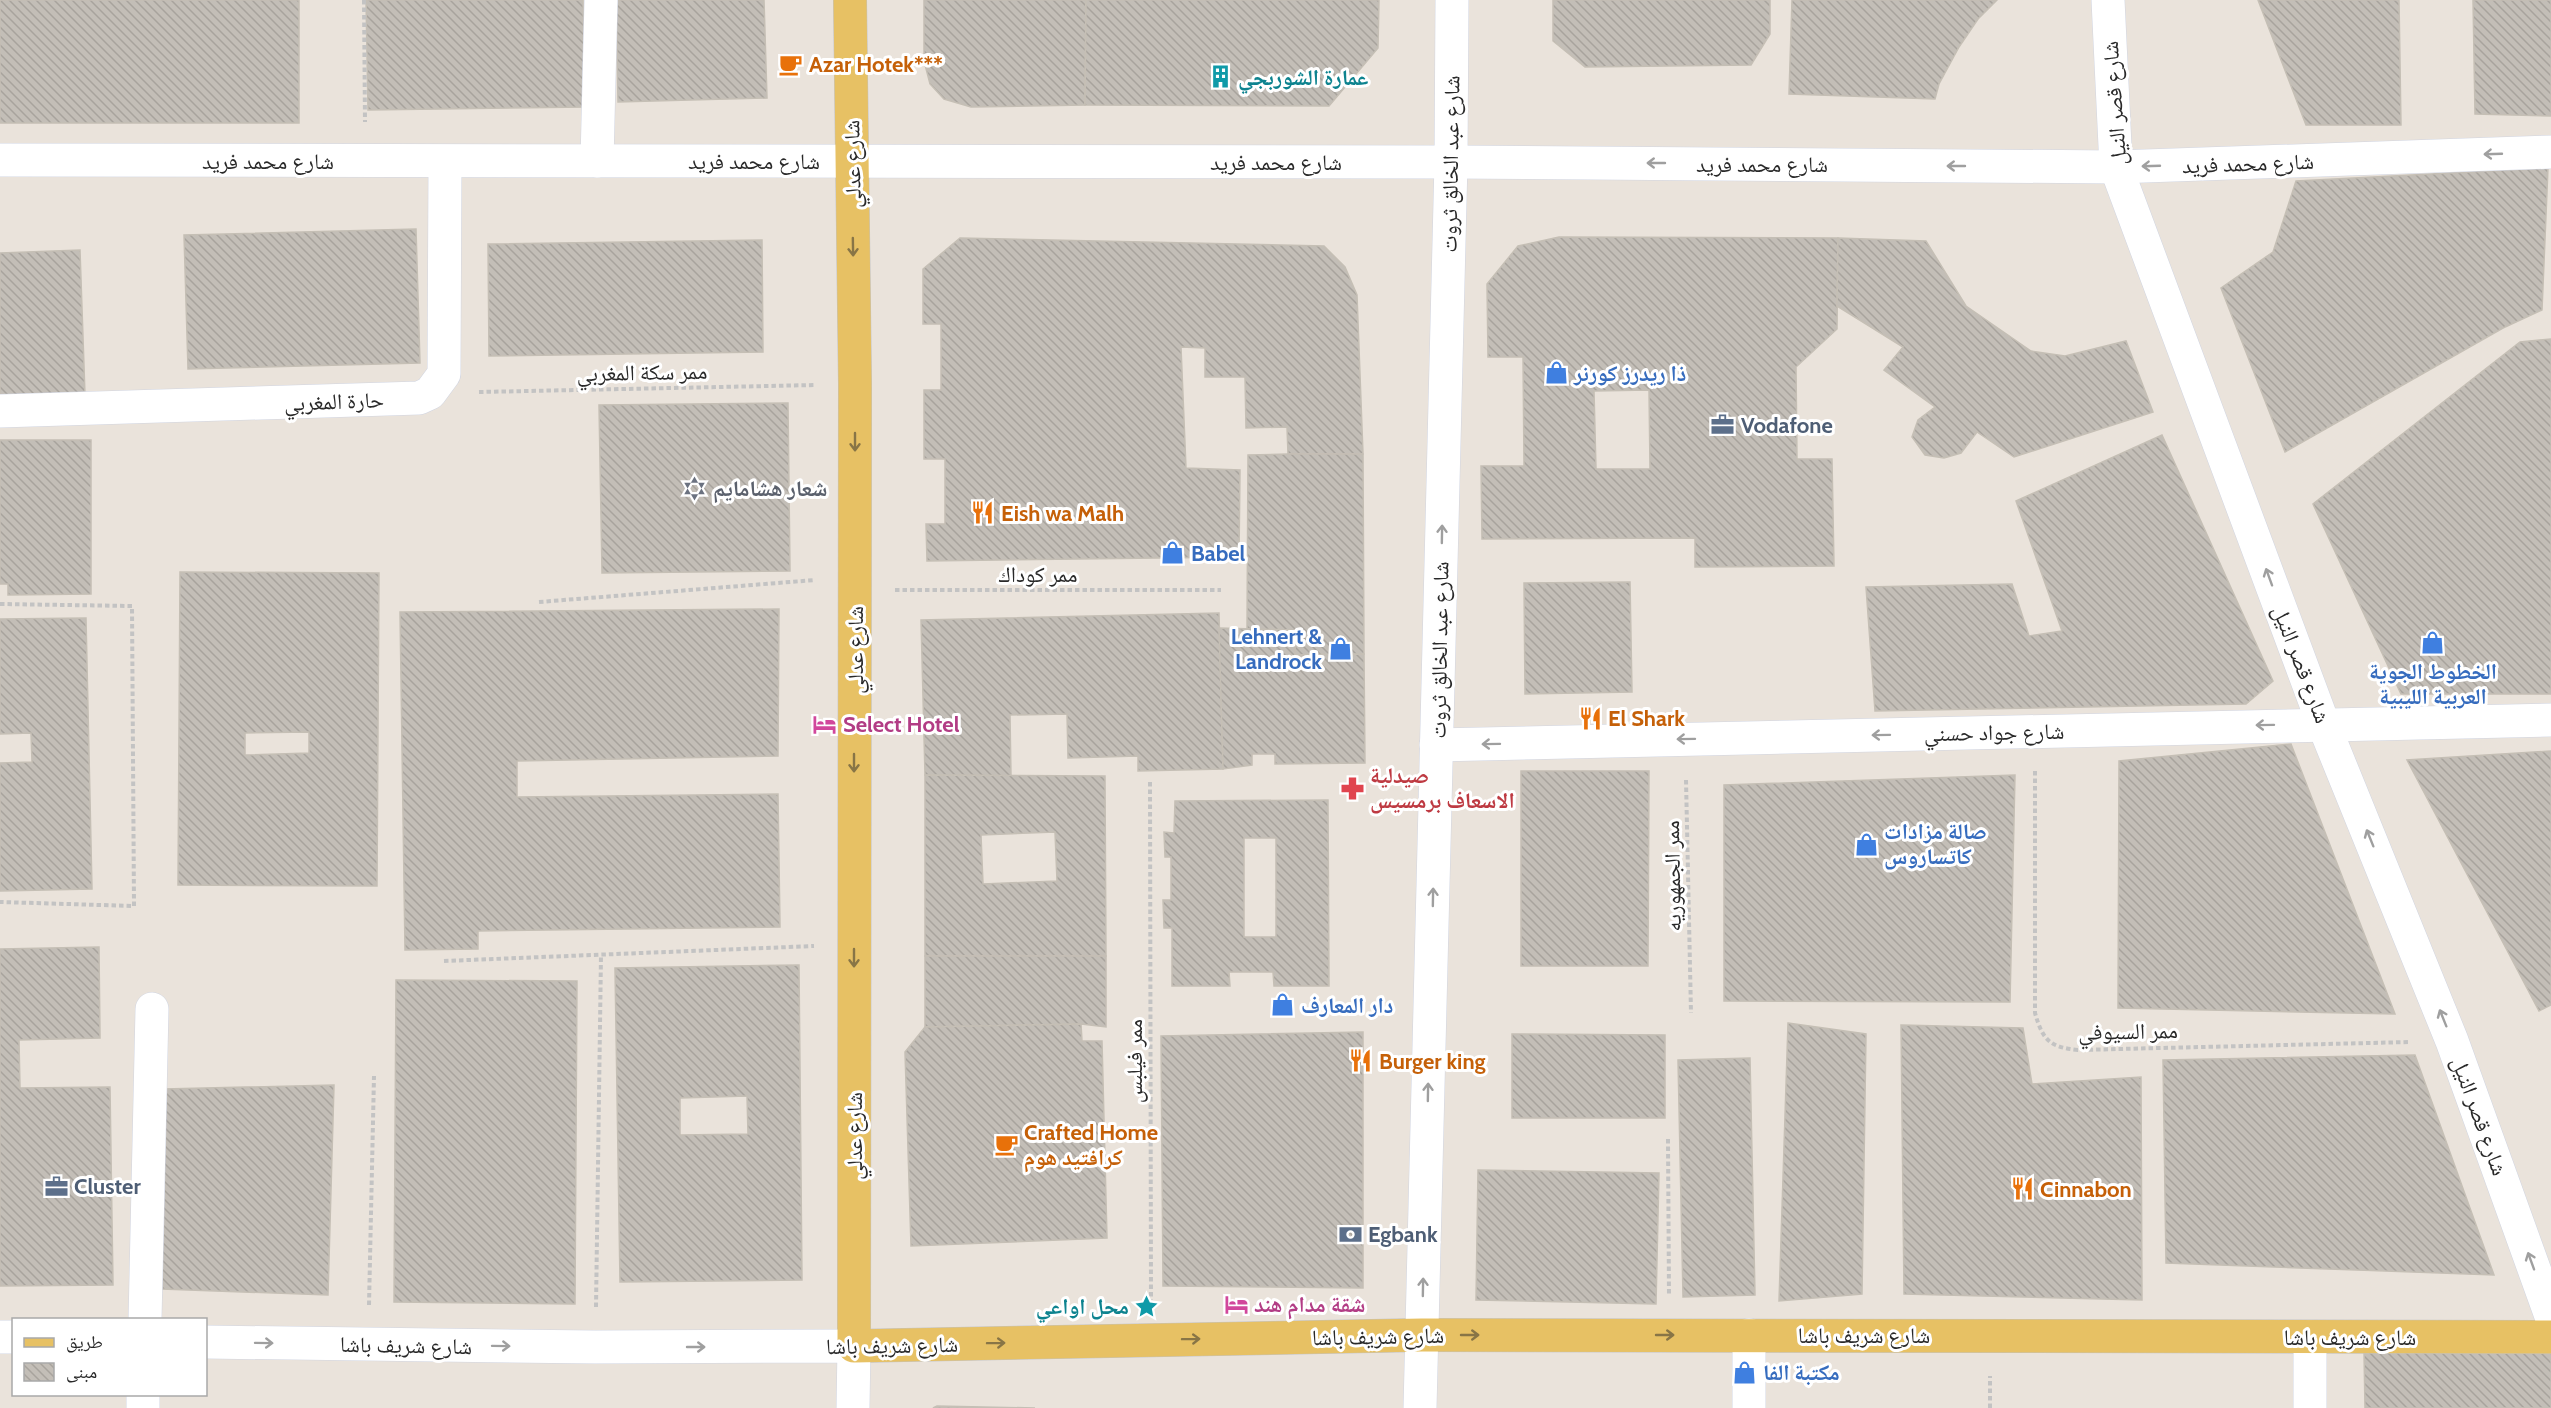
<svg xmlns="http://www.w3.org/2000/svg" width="2551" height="1408" viewBox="0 0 2551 1408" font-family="Cabin,'Noto Naskh Arabic',sans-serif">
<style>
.building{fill:url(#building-back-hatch);stroke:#c5bfb5;stroke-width:1.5;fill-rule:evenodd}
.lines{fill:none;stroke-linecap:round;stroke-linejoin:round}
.street-casing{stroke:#d1d5e1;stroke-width:34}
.secondary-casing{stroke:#d1d5e1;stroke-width:34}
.primary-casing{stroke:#c3c3c3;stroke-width:34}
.path{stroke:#c3c3c3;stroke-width:4;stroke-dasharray:4.5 3;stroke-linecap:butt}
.street{stroke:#fff;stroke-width:33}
.secondary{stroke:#fff;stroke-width:33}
.primary{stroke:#e7c164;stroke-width:33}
.oneway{stroke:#9f9f9f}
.oneway2{stroke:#887546}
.labels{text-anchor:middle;stroke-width:6;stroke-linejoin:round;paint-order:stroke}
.food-label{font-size:22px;font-weight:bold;fill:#c56008;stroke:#fff;text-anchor:start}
.culture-label{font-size:22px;font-weight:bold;fill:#0d838f;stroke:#fff;text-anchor:start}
.street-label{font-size:22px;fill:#292929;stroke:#fff}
.shop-label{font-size:22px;font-weight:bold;fill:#366cbe;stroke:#fff;text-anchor:start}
.service-label{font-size:22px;font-weight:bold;fill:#4e5e75;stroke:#fff;text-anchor:start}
.worship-label{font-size:22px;font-weight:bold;fill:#5b616d;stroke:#fff;text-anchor:start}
.hotel-label{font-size:22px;font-weight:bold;fill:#b23c85;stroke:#fff;text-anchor:start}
.health-label{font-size:22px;font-weight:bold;fill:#be3a42;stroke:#fff;text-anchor:start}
</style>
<defs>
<pattern id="building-back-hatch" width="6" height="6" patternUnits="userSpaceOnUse" patternTransform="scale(1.5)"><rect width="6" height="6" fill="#c3beb7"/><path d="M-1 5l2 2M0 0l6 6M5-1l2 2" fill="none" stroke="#a8a39d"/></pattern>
</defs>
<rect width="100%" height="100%" fill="#eae3db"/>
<g class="building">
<rect x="0" y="0" width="299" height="123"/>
<polygon points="366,0 583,0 585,107 368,110"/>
<polygon points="616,0 764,0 767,98 618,102"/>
<polygon points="924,0 1086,0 1085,105 971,107 944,99 930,84 924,61"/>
<polygon points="1086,0 1379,0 1378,48 1329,106 1085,105"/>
<polygon points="1553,0 1770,0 1770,34 1751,65 1585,67 1553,41"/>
<polygon points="1792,0 1997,0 1978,19 1959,47 1939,84 1935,99 1789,94"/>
<polygon points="2258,0 2399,0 2401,125 2306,125"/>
<polygon points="2473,0 2551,0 2551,116 2475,114"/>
<polygon points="2548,168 2542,310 2503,328 2285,452 2221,288 2273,252 2296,181"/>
<polygon points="416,229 420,363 188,369 184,235"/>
<path d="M1559 237 1838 238 1837 329 1796 367 1797 459H1832L1834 566 1695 567V538L1482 539 1481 466H1524L1523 357H1488L1487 284 1518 246ZM1649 390 1650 469H1596L1594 391Z"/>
<polygon points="960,238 1324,246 1345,267 1357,295 1363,454 1288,454 1287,427 1246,428 1245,377 1205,377 1205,348 1181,347 1186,468 1240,470 1239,557 927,561 926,524 945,524 945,459 924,459 924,390 941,390 941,324 923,324 923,269"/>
<polygon points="1838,238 1926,241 1966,306 2031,351 2065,356 2126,341 2153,412 2014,457 1977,432 1961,453 1944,458 1925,455 1912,437 1918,420 1935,407 1884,370 1903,347 1837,306"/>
<polygon points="762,240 763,352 489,356 488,244"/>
<polygon points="80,250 85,395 0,408 0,253"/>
<polygon points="2551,339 2551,694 2401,694 2313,504 2520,342"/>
<polygon points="788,403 790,571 602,573 599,405"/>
<polygon points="2162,435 2273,681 2246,704 1875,711 1866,587 2012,584 2029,636 2062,631 2016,501"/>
<polygon points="0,440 91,440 91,594 8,595 8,584 0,584"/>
<polygon points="1288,454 1363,454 1364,654 1295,655 1295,630 1247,630 1248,455"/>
<path d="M180 572 379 573 377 886 178 885ZM309 732V753L245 755V733Z"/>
<polygon points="1630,582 1632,692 1525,694 1524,583"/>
<polygon points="779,609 778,756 517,761 517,797 778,794 780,927 478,931 478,949 405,950 400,612"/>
<polygon points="1219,613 1223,769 1138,771 1138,756 1068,758 1067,714 1010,715 1011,776 925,775 921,620"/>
<polygon points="86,618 92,889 0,891 0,763 32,762 31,733 0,734 0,619"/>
<polygon points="1219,628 1295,630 1295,655 1364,654 1365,763 1275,764 1275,754 1252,754 1252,765 1223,769"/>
<polygon points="2291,744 2395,1014 2118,1008 2119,761"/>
<polygon points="2551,751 2551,1005 2539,1011 2407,760"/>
<polygon points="1521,771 1649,771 1648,966 1521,966"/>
<path d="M925 775 1105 776 1106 956H925ZM1055 832 1057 881 983 884 981 835Z"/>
<polygon points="2015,775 2010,1002 1724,1001 1724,785"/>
<path d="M1328 800 1329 986H1274L1273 972H1229L1230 986H1172V928H1164L1163 900H1171V857H1165L1164 832 1174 833 1175 801ZM1244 838H1276V937H1244Z"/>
<polygon points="99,947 100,1038 19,1040 20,1088 110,1087 113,1285 0,1286 0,949"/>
<polygon points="925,956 1106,956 1106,1027 1081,1024 925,1027"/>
<path d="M799 965 802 1280 620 1282 615 968ZM747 1096 748 1134 680 1135V1098Z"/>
<polygon points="396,980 577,981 575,1304 394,1302"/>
<polygon points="1788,1023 1866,1034 1862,1294 1779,1301"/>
<polygon points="1081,1024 1082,1041 1102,1041 1107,1238 911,1246 905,1052 925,1027"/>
<polygon points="1901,1025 2023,1028 2032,1084 2141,1077 2142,1300 1904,1294"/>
<polygon points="1363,1032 1363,1288 1163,1286 1161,1036"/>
<polygon points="1512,1034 1665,1035 1665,1118 1512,1118"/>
<polygon points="2415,1055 2494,1275 2166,1263 2163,1060"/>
<polygon points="1750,1058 1755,1295 1683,1297 1678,1060"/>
<polygon points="334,1085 328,1295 162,1289 164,1089"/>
<polygon points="1478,1170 1659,1173 1656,1304 1476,1300"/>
<polygon points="2364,1352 2551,1353 2551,1408 2365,1408"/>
<polygon points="937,1406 1035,1408 933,1408"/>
</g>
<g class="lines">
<defs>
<g id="street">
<polyline points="597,161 601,0"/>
<polyline points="0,411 419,398 430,393 444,374 445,162"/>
<polyline points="1436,745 2551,720"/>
<polyline points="145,1320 152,1009"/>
<polyline points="2310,1337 2310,1408"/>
<polyline points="143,1408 143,1394"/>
<polyline points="1749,1408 1749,1335"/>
</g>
<g id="secondary">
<polyline points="2108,0 2116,167 2323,723 2452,1041 2551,1316"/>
<polyline points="0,160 1451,162 2116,167 2551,152"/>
<polyline points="0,1337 14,1337"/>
<polyline points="206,1342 595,1347 854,1346 853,1408"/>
<polyline points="1420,1408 1451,162 1452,0"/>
</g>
<polyline id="primary" points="850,0 855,384 854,1346 1422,1335 2551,1337"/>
</defs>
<use href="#street" class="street-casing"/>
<use href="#secondary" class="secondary-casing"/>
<use href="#primary" class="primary-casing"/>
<g class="path">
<polyline points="364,0 365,122"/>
<polyline points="479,392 816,385"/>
<polyline points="895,590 1221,590"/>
<polyline points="539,602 815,580"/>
<polyline points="0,604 132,606 134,906 0,902"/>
<path d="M2035 771V1013C2043 1041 2050 1047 2078 1050L2410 1042"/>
<polyline points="1686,780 1691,1013"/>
<polyline points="1150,782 1151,1300"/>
<polyline points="444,961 814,946"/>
<polyline points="1668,1139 1669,1296"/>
<polyline points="369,1305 374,1076"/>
<polyline points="596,1307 601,955"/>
<polyline points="1990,1408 1990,1376"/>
</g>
<use href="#street" class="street"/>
<use href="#secondary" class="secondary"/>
<use href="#primary" class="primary"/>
</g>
<defs><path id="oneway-shaft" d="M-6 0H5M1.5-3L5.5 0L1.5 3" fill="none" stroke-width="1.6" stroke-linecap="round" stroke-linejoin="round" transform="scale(1.5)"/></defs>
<g class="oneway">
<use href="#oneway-shaft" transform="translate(2493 154) rotate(178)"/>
<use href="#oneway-shaft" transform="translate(1656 163) rotate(-180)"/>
<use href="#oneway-shaft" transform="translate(1956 166) rotate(-180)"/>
<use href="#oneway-shaft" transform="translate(2151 166) rotate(178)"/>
<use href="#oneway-shaft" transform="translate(1442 534) rotate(-89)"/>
<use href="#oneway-shaft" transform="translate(2269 577) rotate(-110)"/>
<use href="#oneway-shaft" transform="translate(2265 725) rotate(179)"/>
<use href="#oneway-shaft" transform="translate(1881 735) rotate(179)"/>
<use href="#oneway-shaft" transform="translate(1686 739) rotate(179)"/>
<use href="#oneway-shaft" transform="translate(1491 744) rotate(179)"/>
<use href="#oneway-shaft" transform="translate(2370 838) rotate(-112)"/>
<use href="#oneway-shaft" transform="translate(1433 897) rotate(-89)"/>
<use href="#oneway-shaft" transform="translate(2443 1018) rotate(-112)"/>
<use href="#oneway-shaft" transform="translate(1428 1092) rotate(-89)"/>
<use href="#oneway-shaft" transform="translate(2531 1261) rotate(-110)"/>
<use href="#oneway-shaft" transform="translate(1423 1287) rotate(-89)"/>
<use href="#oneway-shaft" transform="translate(264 1343) rotate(1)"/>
<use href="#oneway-shaft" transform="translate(501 1346) rotate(1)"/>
<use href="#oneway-shaft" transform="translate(696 1347)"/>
</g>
<g class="oneway2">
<use href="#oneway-shaft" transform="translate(853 247) rotate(89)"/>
<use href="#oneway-shaft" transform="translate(855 442) rotate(90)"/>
<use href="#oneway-shaft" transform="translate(854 763) rotate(90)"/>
<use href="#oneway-shaft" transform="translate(854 958) rotate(90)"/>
<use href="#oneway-shaft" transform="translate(1470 1335)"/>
<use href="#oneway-shaft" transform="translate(1665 1335)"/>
<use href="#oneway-shaft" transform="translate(1191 1339) rotate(-1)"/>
<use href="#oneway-shaft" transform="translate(996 1343) rotate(-1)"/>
</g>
<defs>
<symbol id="cafe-bare" viewBox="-9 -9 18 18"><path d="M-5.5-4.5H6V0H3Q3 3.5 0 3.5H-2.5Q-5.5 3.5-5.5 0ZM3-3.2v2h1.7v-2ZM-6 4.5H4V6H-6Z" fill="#e8710a" stroke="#fff" stroke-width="2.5" paint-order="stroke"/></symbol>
<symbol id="building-bare" viewBox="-9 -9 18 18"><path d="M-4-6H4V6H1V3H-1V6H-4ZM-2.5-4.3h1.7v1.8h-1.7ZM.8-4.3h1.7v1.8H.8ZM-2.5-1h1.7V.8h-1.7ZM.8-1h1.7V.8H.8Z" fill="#0f9aa8" stroke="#fff" stroke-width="2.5" paint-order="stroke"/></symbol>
<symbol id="shop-bare" viewBox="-9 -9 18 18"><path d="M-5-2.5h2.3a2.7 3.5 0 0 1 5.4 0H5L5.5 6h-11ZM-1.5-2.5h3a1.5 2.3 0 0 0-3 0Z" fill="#3f7fe0" stroke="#fff" stroke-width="2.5" paint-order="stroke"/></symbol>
<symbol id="office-bare" viewBox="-9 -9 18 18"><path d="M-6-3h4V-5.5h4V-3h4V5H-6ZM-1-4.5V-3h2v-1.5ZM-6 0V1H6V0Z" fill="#5c6f8a" stroke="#fff" stroke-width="2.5" paint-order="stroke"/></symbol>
<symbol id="synagogue-bare" viewBox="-9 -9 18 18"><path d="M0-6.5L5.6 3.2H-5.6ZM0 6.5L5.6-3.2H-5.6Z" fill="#6b7280" stroke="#fff" stroke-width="2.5" paint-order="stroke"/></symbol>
<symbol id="restaurant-bare" viewBox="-9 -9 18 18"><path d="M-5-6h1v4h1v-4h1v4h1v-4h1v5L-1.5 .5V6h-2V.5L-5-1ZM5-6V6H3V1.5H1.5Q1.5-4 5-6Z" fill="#e8710a" stroke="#fff" stroke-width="2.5" paint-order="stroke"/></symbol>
<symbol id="hotel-bare" viewBox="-9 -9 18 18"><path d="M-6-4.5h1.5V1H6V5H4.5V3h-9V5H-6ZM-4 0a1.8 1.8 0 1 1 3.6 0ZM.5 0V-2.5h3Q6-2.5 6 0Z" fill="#d1479c" stroke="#fff" stroke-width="2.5" paint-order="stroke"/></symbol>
<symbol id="pharmacy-bare" viewBox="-9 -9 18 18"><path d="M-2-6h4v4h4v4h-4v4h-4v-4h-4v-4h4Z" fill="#e0444e" stroke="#fff" stroke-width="2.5" paint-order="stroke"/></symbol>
<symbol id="bank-bare" viewBox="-9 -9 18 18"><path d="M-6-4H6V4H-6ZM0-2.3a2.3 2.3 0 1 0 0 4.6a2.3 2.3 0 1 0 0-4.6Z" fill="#5c6f8a" stroke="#fff" stroke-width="2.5" paint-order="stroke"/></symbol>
<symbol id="sight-bare" viewBox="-9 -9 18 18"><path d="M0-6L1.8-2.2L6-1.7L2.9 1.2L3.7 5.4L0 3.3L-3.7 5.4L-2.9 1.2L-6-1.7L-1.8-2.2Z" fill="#0f9aa8" stroke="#fff" stroke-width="2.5" paint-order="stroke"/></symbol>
</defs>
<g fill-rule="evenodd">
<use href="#cafe-bare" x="774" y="48" width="33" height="33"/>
<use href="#building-bare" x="1204" y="60" width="33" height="33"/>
<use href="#shop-bare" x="1540" y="356" width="33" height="33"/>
<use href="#office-bare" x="1706" y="408" width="33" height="33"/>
<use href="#synagogue-bare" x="678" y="472" width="33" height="33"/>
<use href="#restaurant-bare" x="966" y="496" width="33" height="33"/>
<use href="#shop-bare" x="1156" y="536" width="33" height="33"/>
<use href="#shop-bare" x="2416" y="626" width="33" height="33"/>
<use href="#shop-bare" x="1324" y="632" width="33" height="33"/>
<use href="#restaurant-bare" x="1574" y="702" width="33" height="33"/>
<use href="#hotel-bare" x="808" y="708" width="33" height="33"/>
<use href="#pharmacy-bare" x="1336" y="772" width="33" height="33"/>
<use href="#shop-bare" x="1850" y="828" width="33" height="33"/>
<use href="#shop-bare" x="1266" y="988" width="33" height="33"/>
<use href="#restaurant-bare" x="1344" y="1044" width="33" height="33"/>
<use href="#cafe-bare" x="990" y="1128" width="33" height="33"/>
<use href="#office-bare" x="40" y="1170" width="33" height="33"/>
<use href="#restaurant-bare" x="2006" y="1172" width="33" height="33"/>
<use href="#bank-bare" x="1334" y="1218" width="33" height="33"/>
<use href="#hotel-bare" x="1220" y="1288" width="33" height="33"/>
<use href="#sight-bare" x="1130" y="1290" width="33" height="33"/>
<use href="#shop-bare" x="1728" y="1356" width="33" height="33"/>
</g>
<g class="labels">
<g class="food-label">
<text x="809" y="72">Azar Hotek***</text>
<text x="1001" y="521">Eish wa Malh</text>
<text x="1608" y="726">El Shark</text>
<text x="1379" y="1069">Burger king</text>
<text x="1024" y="1140">Crafted Home<tspan x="1024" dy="25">كرافتيد هوم</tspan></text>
<text x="2040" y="1197">Cinnabon</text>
</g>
<g class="culture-label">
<text x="1238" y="85">عمارة الشوربجي</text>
<text x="1129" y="1314" text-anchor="end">محل اواعي</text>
</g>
<g class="street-label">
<text transform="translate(2114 103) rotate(-94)" y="8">شارع قصر النيل</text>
<text x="268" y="169">شارع محمد فريد</text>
<text x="754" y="169">شارع محمد فريد</text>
<text x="1276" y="170">شارع محمد فريد</text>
<text transform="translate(2248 163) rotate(-2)" y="8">شارع محمد فريد</text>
<text transform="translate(852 164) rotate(-91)" y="8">شارع عدلي</text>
<text transform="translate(1450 164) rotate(-89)" y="8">شارع عبد الخالق ثروت</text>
<text x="1762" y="172">شارع محمد فريد</text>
<text transform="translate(642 372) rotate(-1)" y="8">ممر سكة المغربي</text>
<text transform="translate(334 401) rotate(-2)" y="8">حارة المغربي</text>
<text x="1038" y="582">ممر كوداك</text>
<text transform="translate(855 650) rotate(-90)" y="8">شارع عدلي</text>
<text transform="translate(1439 650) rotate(-89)" y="8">شارع عبد الخالق ثروت</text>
<text transform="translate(2302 664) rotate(69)" y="8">شارع قصر النيل</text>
<text transform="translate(1994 732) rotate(-1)" y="8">شارع جواد حسني</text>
<text transform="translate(1672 876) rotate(-91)" y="8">ممر الجمهوريه</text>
<text transform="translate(2128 1031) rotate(-1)" y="8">ممر السيوفي</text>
<text transform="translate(1134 1061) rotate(-90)" y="8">ممر فيلبس</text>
<text transform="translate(2480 1116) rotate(70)" y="8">شارع قصر النيل</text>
<text transform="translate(854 1136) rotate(-90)" y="8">شارع عدلي</text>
<text x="1864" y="1343">شارع شريف باشا</text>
<text transform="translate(1378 1336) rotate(-1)" y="8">شارع شريف باشا</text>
<text x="2350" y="1345">شارع شريف باشا</text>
<text transform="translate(406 1345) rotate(1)" y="8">شارع شريف باشا</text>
<text transform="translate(892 1345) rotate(-1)" y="8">شارع شريف باشا</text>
</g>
<g class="shop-label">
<text x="1574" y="381">ذا ريدرز كورنر</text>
<text x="1191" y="561">Babel</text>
<text x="1322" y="644" text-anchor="end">Lehnert &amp;<tspan x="1322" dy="25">Landrock</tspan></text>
<text x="2433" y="679" text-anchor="middle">الخطوط الجوية<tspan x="2433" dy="25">العربية الليبية</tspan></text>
<text x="1884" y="839">صالة مزادات<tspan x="1884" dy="25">كاتساروس</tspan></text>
<text x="1301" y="1013">دار المعارف</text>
<text x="1763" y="1380">مكتبة الفا</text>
</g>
<g class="service-label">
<text x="1741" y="433">Vodafone</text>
<text x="74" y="1194">Cluster</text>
<text x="1368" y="1242">Egbank</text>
</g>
<g class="worship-label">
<text x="713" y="496">شعار هشامايم</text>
</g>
<g class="hotel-label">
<text x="843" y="732">Select Hotel</text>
<text x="1254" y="1312">شقة مدام هند</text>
</g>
<g class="health-label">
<text x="1370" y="783">صيدلية<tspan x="1370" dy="25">الاسعاف برمسيس</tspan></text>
</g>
</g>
<rect x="12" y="1318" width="195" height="78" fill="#ffffff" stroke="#a9a9a9" stroke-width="1.5"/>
<rect x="24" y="1338" width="30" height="9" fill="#e7c164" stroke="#a9a9a9" stroke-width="1.5"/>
<text x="66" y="1348" font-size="18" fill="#292929">طريق</text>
<rect x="24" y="1363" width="30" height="18" fill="url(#building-back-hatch)" stroke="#a9a9a9" stroke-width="1.5"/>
<text x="66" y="1378" font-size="18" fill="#292929">مبنى</text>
</svg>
